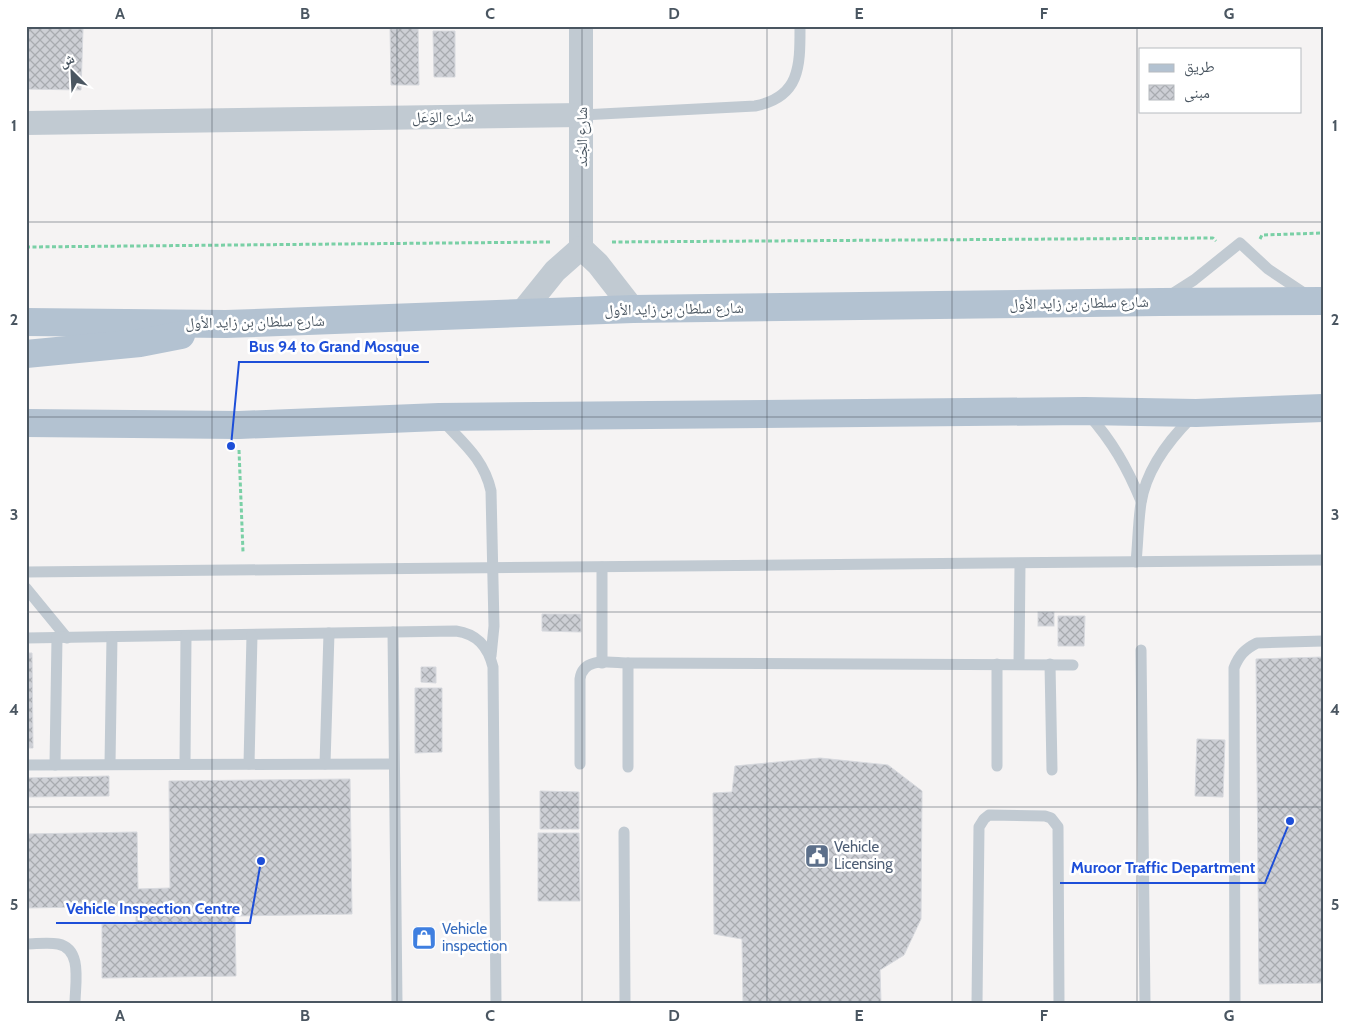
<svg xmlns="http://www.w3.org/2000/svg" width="1349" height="1029" viewBox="0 0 1349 1029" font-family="Cabin,'Noto Naskh Arabic',sans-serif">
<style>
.building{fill:url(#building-cross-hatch);stroke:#d7d9de}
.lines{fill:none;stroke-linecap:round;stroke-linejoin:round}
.path{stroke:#7ad0a6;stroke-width:3;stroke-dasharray:4 2.5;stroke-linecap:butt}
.service{stroke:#c1cad2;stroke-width:11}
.minor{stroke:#c1cad2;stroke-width:24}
.primary{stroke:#b3c2d1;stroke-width:28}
.grid{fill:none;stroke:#4a5661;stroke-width:1;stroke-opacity:0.55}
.labels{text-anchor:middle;stroke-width:5;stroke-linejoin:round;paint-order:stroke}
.street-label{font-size:15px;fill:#4a5661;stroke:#fff}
.service-label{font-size:15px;fill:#4e5e75;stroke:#fff;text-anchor:start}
.shop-label{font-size:15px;fill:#366cbe;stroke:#fff;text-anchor:start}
.leader{fill:none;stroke:#1d4ed8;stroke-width:2}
.callout-dot{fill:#1d4ed8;stroke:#fff;stroke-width:2}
.callout-label{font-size:16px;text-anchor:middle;font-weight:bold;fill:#1d4ed8;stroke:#fff;stroke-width:5;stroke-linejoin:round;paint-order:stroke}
.neatline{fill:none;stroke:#4a5661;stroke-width:2}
.grid-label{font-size:16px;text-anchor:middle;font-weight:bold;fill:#4a5661}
</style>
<defs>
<pattern id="building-cross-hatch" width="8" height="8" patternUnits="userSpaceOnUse" patternTransform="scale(1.25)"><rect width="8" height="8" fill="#cdcfd5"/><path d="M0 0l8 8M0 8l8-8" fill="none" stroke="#a8abb0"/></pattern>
</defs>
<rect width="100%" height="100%" fill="#f5f3f3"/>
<g class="building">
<polygon points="390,26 418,26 419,85 391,85"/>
<polygon points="26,28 83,29 81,90 26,89"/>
<polygon points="433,31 455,31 455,77 434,77"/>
<rect x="1038" y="612" width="16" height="14"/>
<polygon points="542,614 581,614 581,632 542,631"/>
<polygon points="1058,616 1085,616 1084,646 1058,646"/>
<polygon points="26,653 32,653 33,748 26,748"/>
<polygon points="1323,657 1323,983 1259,984 1256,659"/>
<polygon points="421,667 436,667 436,683 421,682"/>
<polygon points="415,688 442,688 442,752 415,753"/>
<polygon points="1197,739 1225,740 1223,797 1195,796"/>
<polygon points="820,758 888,765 922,791 921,919 904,955 880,970 881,1003 743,1003 742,939 714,934 713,793 732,792 735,766"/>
<polygon points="109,776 109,796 26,797 26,778"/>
<polygon points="350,779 352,914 235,916 236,976 102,978 102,924 136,924 136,906 26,908 26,834 137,832 138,889 170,888 169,781"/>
<polygon points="540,791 579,792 579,829 540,829"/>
<polygon points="538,833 579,833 580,901 538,901"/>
</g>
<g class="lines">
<g class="path">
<polyline points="1260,239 1262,235 1323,233"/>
<polyline points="612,242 1213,238 1216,241"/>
<polyline points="26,247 551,242"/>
<polyline points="239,450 243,552"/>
</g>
<g class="service">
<path d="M582 115 755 106C801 97 800 65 800 26"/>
<polyline points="1169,296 1194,280 1240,243 1268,269 1307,295"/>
<path d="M1088 414C1112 441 1127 467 1141 501"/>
<path d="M442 420C463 443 484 459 491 491L494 626 491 656"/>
<path d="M1136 562C1138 543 1138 523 1141 503 1146 470 1169 440 1192 417"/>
<polyline points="602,567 602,663"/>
<polyline points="26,572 1323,560"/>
<polyline points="26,588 67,638"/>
<polyline points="393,632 397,1003"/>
<path d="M26 638 456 631C477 634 488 646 493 667L496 1003"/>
<polyline points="1141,650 1145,1003"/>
<polyline points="997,664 997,766"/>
<polyline points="1019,664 1020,564"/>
<polyline points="1050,664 1052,770"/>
<polyline points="110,764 112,637"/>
<polyline points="185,764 186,636"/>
<polyline points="249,764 252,635"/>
<polyline points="325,764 329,633"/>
<path d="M580 764V679C583 656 611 663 628 663L1073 665"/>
<polyline points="26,765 393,764"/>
<polyline points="55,765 57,638"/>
<polyline points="628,767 628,663"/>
<polyline points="624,832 625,1003"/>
<path d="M26 944C36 944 48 942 58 944 83 949 75 984 75 1003"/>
<polyline points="977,1003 979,827 984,819 989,815 1045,816 1051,818 1058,827 1059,1003"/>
<path d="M1235 1003 1234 668C1239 655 1245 649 1257 643L1323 641"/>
</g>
<g class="minor">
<polyline points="581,26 581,248 598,264 633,309"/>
<polyline points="26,123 582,115"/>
<polyline points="522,312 555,271 581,248"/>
</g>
<g class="primary">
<polyline points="26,322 226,324 633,309 1160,302 1323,301"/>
<polyline points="26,354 140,343 181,335"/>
<polyline points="26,423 239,425 439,417 1085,411 1196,413 1323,408"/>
</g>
</g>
<path class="grid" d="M212 26V1003M397 26V1003M582 26V1003M767 26V1003M952 26V1003M1137 26V1003M26 222H1323M26 417H1323M26 612H1323M26 807H1323"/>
<defs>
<symbol id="civic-square" viewBox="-11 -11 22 22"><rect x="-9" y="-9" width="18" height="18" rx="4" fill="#5c6f8a" stroke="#fff"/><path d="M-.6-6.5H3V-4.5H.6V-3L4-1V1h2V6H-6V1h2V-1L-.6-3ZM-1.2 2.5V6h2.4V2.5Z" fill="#fff"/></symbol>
<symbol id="shop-square" viewBox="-11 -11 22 22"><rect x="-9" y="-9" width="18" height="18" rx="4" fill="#3f7fe0" stroke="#fff"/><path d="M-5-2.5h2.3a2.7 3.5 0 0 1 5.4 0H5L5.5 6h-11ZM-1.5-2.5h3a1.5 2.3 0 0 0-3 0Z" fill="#fff"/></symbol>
</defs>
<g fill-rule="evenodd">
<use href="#civic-square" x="803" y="842" width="28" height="28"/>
<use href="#shop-square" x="410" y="924" width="28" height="28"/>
</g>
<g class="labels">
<g class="street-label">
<text transform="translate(443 117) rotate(-1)" y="5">شارع الوَعَل</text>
<text transform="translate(582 137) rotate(-90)" y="5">شارع الجُند</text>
<text transform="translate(1079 303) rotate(-1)" y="5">شارع سلطان بن زايد الأول</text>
<text transform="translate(674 309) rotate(-1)" y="5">شارع سلطان بن زايد الأول</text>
<text transform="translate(255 322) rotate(-1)" y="5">شارع سلطان بن زايد الأول</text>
</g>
<g class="service-label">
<text x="834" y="852">Vehicle<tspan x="834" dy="17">Licensing</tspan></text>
</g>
<g class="shop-label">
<text x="442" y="934">Vehicle<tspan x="442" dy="17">inspection</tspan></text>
</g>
</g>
<path class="leader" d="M231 446L239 362H429M1290 821L1265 883H1060M261 861L250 923H56"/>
<g class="callout-dot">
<circle cx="231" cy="446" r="5"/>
<circle cx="1290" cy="821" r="5"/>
<circle cx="261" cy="861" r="5"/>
</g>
<g class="callout-label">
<text x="334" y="352">Bus 94 to Grand Mosque</text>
<text x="1163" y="873">Muroor Traffic Department</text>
<text x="153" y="914">Vehicle Inspection Centre</text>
</g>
<rect width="1349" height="1029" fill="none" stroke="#ffffff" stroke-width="55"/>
<rect x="1139" y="48" width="162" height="65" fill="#ffffff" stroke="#b7bbc0"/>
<rect x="1149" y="64" width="25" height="8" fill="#b3c2d1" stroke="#b7bbc0"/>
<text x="1184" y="72" font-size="15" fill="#4a5661">طريق</text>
<rect x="1149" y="85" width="25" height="15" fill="url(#building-cross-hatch)" stroke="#b7bbc0"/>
<text x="1184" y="98" font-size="15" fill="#4a5661">مبنى</text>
<g transform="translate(72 72) rotate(336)" stroke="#ffffff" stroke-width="4" paint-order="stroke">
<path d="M0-4L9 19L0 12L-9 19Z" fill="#4a5661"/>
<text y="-8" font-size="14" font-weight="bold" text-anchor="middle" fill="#4a5661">ش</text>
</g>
<rect x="28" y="28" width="1294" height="974" class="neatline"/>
<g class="grid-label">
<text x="120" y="19">A</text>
<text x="305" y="19">B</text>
<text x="490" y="19">C</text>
<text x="674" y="19">D</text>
<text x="859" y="19">E</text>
<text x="1044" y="19">F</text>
<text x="1229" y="19">G</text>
<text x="14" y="131">1</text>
<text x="1335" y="131">1</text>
<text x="14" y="325">2</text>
<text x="1335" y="325">2</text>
<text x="14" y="520">3</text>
<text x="1335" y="520">3</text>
<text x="14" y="715">4</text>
<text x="1335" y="715">4</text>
<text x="14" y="910">5</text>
<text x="1335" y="910">5</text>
<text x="120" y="1021">A</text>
<text x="305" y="1021">B</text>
<text x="490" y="1021">C</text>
<text x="674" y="1021">D</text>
<text x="859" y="1021">E</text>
<text x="1044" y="1021">F</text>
<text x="1229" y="1021">G</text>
</g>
</svg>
